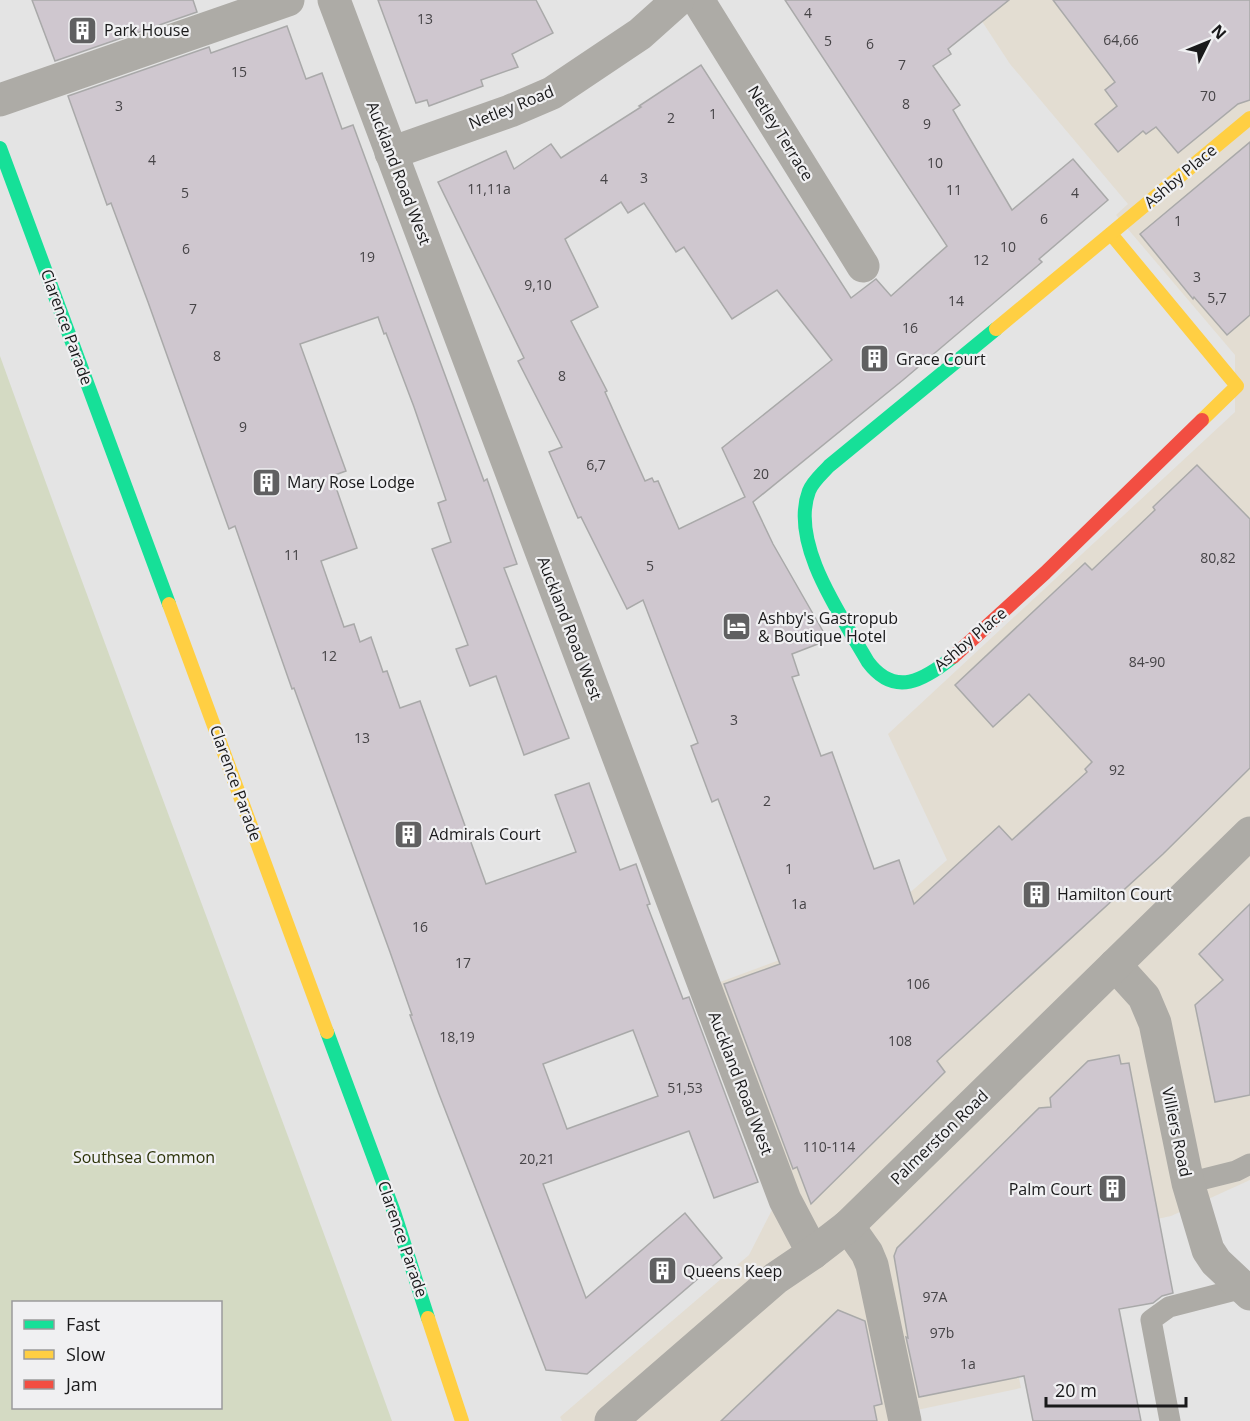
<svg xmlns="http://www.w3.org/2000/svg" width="1250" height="1421" viewBox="0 0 1250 1421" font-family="'Open Sans',sans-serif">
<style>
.commercial{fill:#e3ddd2}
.green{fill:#d4dac3;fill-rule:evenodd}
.building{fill:#cfc7cf;stroke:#a9a9a9;stroke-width:1.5;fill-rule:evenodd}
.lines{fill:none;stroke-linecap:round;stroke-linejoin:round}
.lane{stroke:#adaba6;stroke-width:21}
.street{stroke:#adaba6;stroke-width:33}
.fast{stroke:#16e098;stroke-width:14}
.slow{stroke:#ffcf43;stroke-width:14}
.jam{stroke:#f24e42;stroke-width:14}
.labels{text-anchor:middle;stroke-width:4.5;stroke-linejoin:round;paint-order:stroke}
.number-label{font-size:14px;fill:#464447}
.poi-label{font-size:16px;fill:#19191a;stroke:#f0f0f2;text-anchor:start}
.street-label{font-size:16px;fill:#19191a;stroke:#f0f0f2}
.park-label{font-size:16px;fill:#2c3308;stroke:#f0f0f2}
</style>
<rect width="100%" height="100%" fill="#e4e4e4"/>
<polygon class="commercial" points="968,0 1250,0 1250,1180 1171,1216 994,1254 1021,1388 893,1415 894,1421 562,1421 560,1417 749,1255 776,1202 696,991 873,925 947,860 888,734 1235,412 1235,355 1116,215 1128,204 1010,64"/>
<path class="green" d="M0 356C128 712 264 1065 392 1421H0ZM14 1302H220V1408H14Z"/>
<g class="building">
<polygon points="32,0 193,0 197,12 55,61"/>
<polygon points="378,0 536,0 553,33 512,54 518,67 481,80 483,86 429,106 427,100 416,103"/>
<path d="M785 0H1009L948 49 951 54 933 66 960 105 953 110 1012 210 1073 159 1108 200 1039 259 1042 262 903 380 753 502 773 544 828 640 792 654 799 675 792 677 821 756 832 752 874 869 899 860 914 904 999 826 1012 840 1087 772 1085 769 1092 762 1029 694 993 727 955 685 1085 563 1092 570 1155 510 1153 507 1197 465 1250 519V768L1163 854 937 1061 945 1072 811 1204 797 1167 793 1169 724 984 780 964 718 799 712 802 691 746 698 743 643 600 627 609 581 517 578 518 549 452 562 447 518 361 524 358 438 182 506 151 514 169 551 144 561 158 641 107 639 106 701 65 851 298 876 279 891 296 947 246ZM621 202 628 213 644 203 676 252 684 247 732 319 777 290 832 360 722 448 745 497 679 529 658 481 654 482 652 478 645 481 605 392 607 391 571 321 598 307 565 239Z"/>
<polygon points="1053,0 1250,0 1250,100 1238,104 1178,153 1156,127 1146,134 1143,131 1118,152 1095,124 1117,106 1105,90 1115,82"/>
<path d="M287 26 306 79 322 73 342 129 353 125 484 481 487 479 517 564 504 568 569 738 524 755 496 676 470 686 456 649 468 645 432 549 451 542 438 503 446 500 414 407 386 333 384 334 378 317 300 344 346 471 332 476 357 548 321 561 344 627 354 624 360 642 371 637 383 672 387 671 400 708 420 701 486 884 576 852 555 795 589 783 620 870 636 864 650 904 647 905 683 999 689 997 758 1182 714 1198 689 1131 543 1184 586 1298 685 1213 722 1258 587 1374 546 1370 439 1094 410 1015H412L390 952 294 688 292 689 235 526 229 529 148 302 111 203 107 205 68 96 209 47 211 53ZM633 1030 658 1096 567 1129 543 1064Z"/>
<polygon points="1250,142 1250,315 1227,335 1194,297 1193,299 1140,234"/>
<polygon points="1250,904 1250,1095 1215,1102 1195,1005 1223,980 1199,954"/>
<polygon points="1119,1055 1121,1064 1129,1063 1173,1293 1162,1296 1153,1303 1119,1309 1141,1421 1033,1421 1024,1376 919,1397 906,1337 908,1338 894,1256 897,1248 1039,1108 1051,1107 1050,1098 1088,1061"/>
<polygon points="838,1310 865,1321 882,1404 874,1406 877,1421 721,1421"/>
</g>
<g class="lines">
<g class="lane">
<polyline points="1188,1183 1236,1171 1250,1164"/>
<polyline points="1170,1421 1151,1320 1169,1307 1243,1288"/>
</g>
<g class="street">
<polyline points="334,0 785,1200 813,1253"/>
<polyline points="698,0 863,266"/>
<polyline points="0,100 288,0"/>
<polyline points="391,153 510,111 552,93 640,34 678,0"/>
<polyline points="1115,965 1144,997 1155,1023 1188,1183 1208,1250 1216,1262 1250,1294"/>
<polyline points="848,1226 867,1253 872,1265 905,1421"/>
<polyline points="611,1421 776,1278 813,1253 848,1226 1250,833"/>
</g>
<g class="fast">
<polyline points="0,148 169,604"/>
<path d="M953 657C924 680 895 698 868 662 843 618 789 544 809 491 813 481 822 474 829 466L996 329"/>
<polyline points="327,1032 394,1212 428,1318"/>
</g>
<g class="slow">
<polyline points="1111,234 1237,386 1202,420"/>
<polyline points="996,329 1250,118"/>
<polyline points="169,604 327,1032"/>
<polyline points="428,1318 462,1421"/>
</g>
<polyline class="jam" points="953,657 1045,573 1202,420"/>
</g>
<defs>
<symbol id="building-square" viewBox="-11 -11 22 22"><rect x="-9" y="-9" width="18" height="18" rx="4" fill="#606061" stroke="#f0f0f2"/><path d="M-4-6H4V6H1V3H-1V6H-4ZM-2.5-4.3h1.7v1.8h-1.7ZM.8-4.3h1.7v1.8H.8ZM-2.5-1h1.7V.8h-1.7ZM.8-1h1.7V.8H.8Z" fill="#fff"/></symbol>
<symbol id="hotel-square" viewBox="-11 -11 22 22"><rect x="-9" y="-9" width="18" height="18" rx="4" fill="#606061" stroke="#f0f0f2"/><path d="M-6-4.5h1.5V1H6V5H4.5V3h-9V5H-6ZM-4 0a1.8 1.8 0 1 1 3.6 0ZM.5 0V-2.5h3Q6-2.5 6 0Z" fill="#fff"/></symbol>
</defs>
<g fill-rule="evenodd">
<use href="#building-square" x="66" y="14" width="33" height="33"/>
<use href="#building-square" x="858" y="342" width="33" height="33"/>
<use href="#building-square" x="250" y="466" width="33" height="33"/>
<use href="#hotel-square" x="720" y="610" width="33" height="33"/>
<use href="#building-square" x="392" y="818" width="33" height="33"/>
<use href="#building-square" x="1020" y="878" width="33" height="33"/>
<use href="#building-square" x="1096" y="1172" width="33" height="33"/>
<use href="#building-square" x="646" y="1254" width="33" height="33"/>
</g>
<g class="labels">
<g class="number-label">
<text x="808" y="18">4</text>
<text x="425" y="24">13</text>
<text x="1121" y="45">64,66</text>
<text x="828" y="46">5</text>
<text x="870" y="49">6</text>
<text x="902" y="70">7</text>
<text x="239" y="77">15</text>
<text x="1208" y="101">70</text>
<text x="906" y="109">8</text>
<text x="119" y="111">3</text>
<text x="713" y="119">1</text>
<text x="671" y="123">2</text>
<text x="927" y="129">9</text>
<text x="152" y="165">4</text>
<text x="935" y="168">10</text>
<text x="644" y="183">3</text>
<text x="604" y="184">4</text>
<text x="489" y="194">11,11a</text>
<text x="954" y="195">11</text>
<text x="185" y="198">5</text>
<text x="1075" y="198">4</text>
<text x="1044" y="224">6</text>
<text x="1178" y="226">1</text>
<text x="1008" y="252">10</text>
<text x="186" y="254">6</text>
<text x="367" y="262">19</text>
<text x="981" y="265">12</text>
<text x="1197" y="282">3</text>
<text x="538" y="290">9,10</text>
<text x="1217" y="303">5,7</text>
<text x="956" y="306">14</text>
<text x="193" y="314">7</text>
<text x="910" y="333">16</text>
<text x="217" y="361">8</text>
<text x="562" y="381">8</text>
<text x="243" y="432">9</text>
<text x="596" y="470">6,7</text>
<text x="761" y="479">20</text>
<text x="292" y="560">11</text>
<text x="1218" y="563">80,82</text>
<text x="650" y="571">5</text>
<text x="329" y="661">12</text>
<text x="1147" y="667">84-90</text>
<text x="734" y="725">3</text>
<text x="362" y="743">13</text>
<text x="1117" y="775">92</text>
<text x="767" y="806">2</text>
<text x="789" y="874">1</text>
<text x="799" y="909">1a</text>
<text x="420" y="932">16</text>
<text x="463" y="968">17</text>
<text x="918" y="989">106</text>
<text x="457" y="1042">18,19</text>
<text x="900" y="1046">108</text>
<text x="685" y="1093">51,53</text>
<text x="829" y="1152">110-114</text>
<text x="537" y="1164">20,21</text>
<text x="935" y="1302">97A</text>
<text x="942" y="1338">97b</text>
<text x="968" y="1369">1a</text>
</g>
<g class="poi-label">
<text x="104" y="36">Park House</text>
<text x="896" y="365">Grace Court</text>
<text x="287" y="488">Mary Rose Lodge</text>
<text x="758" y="624">Ashby's Gastropub<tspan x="758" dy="18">&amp; Boutique Hotel</tspan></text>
<text x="429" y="840">Admirals Court</text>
<text x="1057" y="900">Hamilton Court</text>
<text x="1092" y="1195" text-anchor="end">Palm Court</text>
<text x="683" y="1277">Queens Keep</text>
</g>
<g class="street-label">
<text transform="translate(511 107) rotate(-22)" y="6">Netley Road</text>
<text transform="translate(781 133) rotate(58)" y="6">Netley Terrace</text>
<text transform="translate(399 173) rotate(69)" y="6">Auckland Road West</text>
<text transform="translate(1180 176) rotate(-40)" y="6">Ashby Place</text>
<text transform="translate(67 327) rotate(70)" y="6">Clarence Parade</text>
<text transform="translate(570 628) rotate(69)" y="6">Auckland Road West</text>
<text transform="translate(970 639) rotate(-40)" y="6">Ashby Place</text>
<text transform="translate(236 783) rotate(70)" y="6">Clarence Parade</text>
<text transform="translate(741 1083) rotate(69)" y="6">Auckland Road West</text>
<text transform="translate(1177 1132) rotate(78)" y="6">Villiers Road</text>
<text transform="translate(939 1137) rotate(-44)" y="6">Palmerston Road</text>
<text transform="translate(403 1239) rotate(71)" y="6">Clarence Parade</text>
</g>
<g class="park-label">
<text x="144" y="1163">Southsea Common</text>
</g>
</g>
<rect x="12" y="1301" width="210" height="108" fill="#f0f0f2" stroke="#9a9a9c" stroke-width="1.5"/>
<rect x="24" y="1320" width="30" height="9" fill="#16e098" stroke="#9a9a9c" stroke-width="1.5"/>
<text x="66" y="1331" font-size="18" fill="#19191a">Fast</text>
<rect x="24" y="1350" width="30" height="9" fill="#ffcf43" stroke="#9a9a9c" stroke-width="1.5"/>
<text x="66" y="1361" font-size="18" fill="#19191a">Slow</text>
<rect x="24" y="1380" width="30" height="9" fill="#f24e42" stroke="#9a9a9c" stroke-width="1.5"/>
<text x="66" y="1391" font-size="18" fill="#19191a">Jam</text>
<g transform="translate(1208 42) rotate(47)" stroke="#f0f0f2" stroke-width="4.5" paint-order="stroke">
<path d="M0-4.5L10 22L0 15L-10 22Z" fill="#19191a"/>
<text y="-9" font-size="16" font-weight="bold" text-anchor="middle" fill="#19191a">N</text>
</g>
<path d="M1046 1397v9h140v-9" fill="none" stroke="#19191a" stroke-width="3"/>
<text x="1055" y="1397" font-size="18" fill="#19191a" stroke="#f0f0f2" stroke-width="4.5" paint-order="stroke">20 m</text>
</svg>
